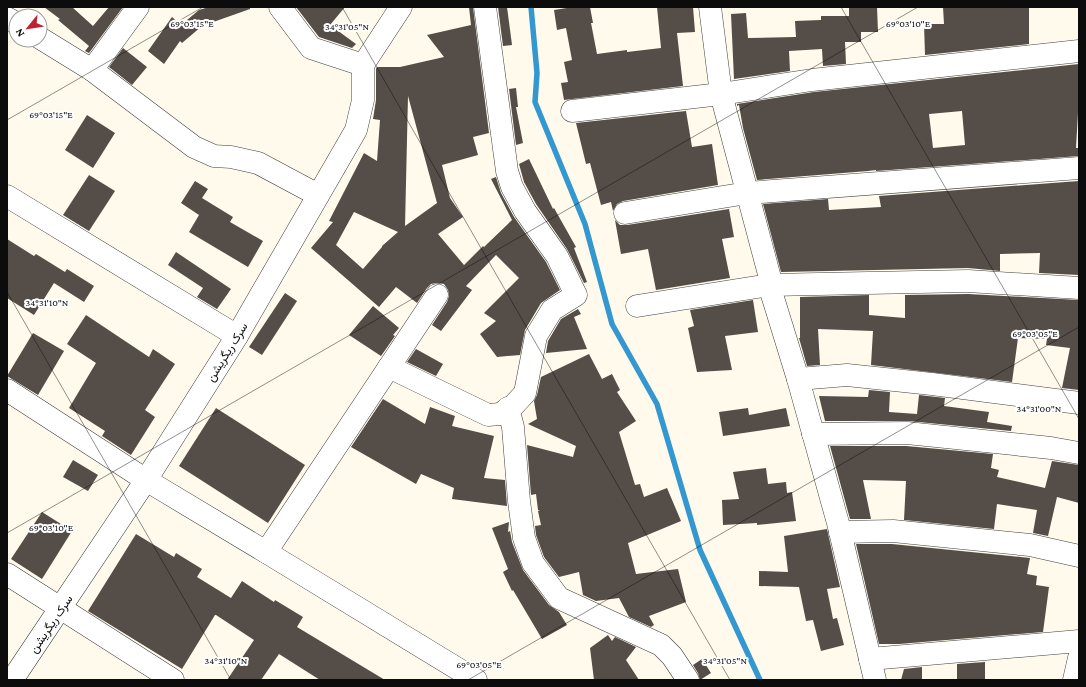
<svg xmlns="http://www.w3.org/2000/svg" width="1086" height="687" viewBox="0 0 1086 687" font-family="'Crimson Pro',Vazirmatn,serif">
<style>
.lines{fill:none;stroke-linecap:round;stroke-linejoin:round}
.stream{stroke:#3498d0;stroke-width:5.5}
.building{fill:#554d48;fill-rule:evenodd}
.minor-casing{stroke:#3f3f3f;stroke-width:23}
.minor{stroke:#fff;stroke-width:22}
.ticks{fill:none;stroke:#0c0c0c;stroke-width:1;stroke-opacity:0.45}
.labels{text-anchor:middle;stroke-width:4;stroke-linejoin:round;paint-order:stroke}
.street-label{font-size:12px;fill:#0c0c0c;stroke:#fff}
.ticks-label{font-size:10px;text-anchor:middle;fill:#0c0c0c;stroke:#fff;stroke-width:4;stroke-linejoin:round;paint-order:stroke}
</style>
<rect width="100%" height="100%" fill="#fffaeb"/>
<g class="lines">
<polyline class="stream" points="531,7 537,73 535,102 585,224 612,324 657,404 700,550 760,680"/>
</g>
<g class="building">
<polygon points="44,7 72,7 93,26 109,7 123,7 89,53 85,51 89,46 58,20 60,19"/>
<polygon points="209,7 250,7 250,9 202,26 182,43 180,41 164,64 148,51 172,17 181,25 199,10"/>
<polygon points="296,7 345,7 330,25 356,44 352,48 319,37"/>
<path d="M469 7H473L489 133 473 137 478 155 442 165 450 198 463 217 438 234 464 265 483 246 484 247 512 220 491 179 496 177 501 193 514 217 546 262 560 290 541 303 525 330 520 355 497 357 480 334 496 321 484 313 519 278 496 255 466 286 472 290 441 331 432 325 447 302 449 296 448 290 444 284 437 283 431 284 427 288 417 303 396 287 379 307 311 248 333 222 329 221 364 153 377 161 380 120 373 119 376 100V69L377 67H400L444 57 427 35 471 25ZM408 96 437 203 405 226ZM354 212 398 232 382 246V247L363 269 336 245Z"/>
<polygon points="498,7 507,7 512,45 503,46"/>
<polygon points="573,7 590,7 593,23 591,23 597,54 627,50 627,52 661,48 657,7 693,7 695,32 677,33 683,86 564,100 561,83 568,82 564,62 572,60 566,28 557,30 554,10"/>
<polygon points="849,7 877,7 878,32 861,32 861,42 845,42 846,64 823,66 822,49 789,51 790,71 734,79 731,14 746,13 748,38 796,37 795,21 821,20 821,16 849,16"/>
<polygon points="943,7 1029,7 1029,44 925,55 924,24 944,24"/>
<polygon points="123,48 147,67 132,85 109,67"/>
<path d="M1079 64V113H1078L1076 148H1079V156L876 171V170L868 171 757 180 743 128 739 105 737 106V104L814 92ZM962 111 965 145 933 148 929 114Z"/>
<polygon points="516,88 518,107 516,107 523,143 516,145 509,89"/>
<polygon points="686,111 692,147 712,144 718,185 623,201 617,204 613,211 611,202 601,205 590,163 586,164 576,123"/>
<polygon points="87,115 115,133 93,168 65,150"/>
<polygon points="529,159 553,209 554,208 576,247 574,248 587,282 584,283 567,249 536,204 524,182 519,164"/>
<polygon points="89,175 115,191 89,231 63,215"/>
<polygon points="195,181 208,189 202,198 233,217 230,222 263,241 248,267 189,232 199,215 181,203"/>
<polygon points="1079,181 1079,275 1039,273 1040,253 1000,254 1000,271 968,268 781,272 763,204 828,199 829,210 881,207 879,196"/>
<polygon points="729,209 734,237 722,239 730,278 656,290 648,249 621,254 615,220 620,225 627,225"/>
<polygon points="7,239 34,256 36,254 65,272 67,269 94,286 84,302 54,283 34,315 7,298"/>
<polygon points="176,252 231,289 217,309 197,297 203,288 168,265"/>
<polygon points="285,293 297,301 262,355 249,347"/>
<polygon points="968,294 1079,300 1079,390 1062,388 1070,348 1046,345 1047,339 1018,338 1012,382 871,365 873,331 818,329 820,365 807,366 799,338 800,338 800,297 869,295 869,315 905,318 905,295"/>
<polygon points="753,300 758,332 725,336 732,370 697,372 688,328 694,326 690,310"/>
<polygon points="373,306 399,328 393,335 395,336 381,356 349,335"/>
<polygon points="578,309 581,314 574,317 587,349 546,353 548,341 561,319"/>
<polygon points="86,315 149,357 153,349 175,364 145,410 155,417 131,455 102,436 105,431 69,408 96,363 67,344"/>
<polygon points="33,333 64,351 38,395 7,376"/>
<polygon points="416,349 443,364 436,376 407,362"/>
<polygon points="589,354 602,379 612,374 620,390 617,392 636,421 619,432 635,485 640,484 644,497 667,488 681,521 628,543 636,574 678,569 686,602 649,616 654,625 651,627 629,617 619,598 596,601 583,595 579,572 559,577 544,557 536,535 535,526 541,525 538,511 540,510 538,510 536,494 531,495 527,445 573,457 576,446 528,424 537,419 534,401 537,395 541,377"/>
<polygon points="869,390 890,392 889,412 917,414 919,395 945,398 944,406 989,412 987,422 1012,426 1011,431 908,421 825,421 819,396 868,397"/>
<polygon points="383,399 425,424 430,407 455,416 452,426 494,436 484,478 505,480 507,506 452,499 454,488 421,474 416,484 351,447"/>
<polygon points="216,408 305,465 268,523 179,466"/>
<polygon points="748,408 749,415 786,408 790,426 723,436 719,412"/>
<polygon points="830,446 906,446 993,454 991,468 999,470 997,477 1045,488 1052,461 1079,465 1079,503 1057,497 1048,536 1033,533 1037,510 997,504 994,529 904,520 906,481 863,480 871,519 850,519"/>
<polygon points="73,460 98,475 88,491 63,477"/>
<polygon points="766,468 768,484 786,482 787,493 792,492 796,521 757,525 757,523 723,525 722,500 739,499 733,472"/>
<polygon points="42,512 72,531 42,579 11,559"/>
<polygon points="509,522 508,532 510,531 512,542 523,570 549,605 559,612 567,625 542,639 513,590 512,591 503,572 508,569 492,528"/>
<polygon points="827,529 840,587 827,589 833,619 837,618 844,645 821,651 813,620 806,621 799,587 759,586 759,571 788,572 784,536"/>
<polygon points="136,534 174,557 176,553 202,569 197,577 231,598 242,581 274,602 275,600 303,617 297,627 385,680 320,680 279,654 261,680 227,680 254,640 216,615 215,615 182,669 88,611"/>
<polygon points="856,544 892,544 1030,558 1027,574 1037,576 1036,585 1049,587 1043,632 899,644 879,644"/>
<polygon points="608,635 612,641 615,637 636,647 626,660 639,680 594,680 590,648"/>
<polygon points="702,659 711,673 700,680 698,673 693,665"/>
<polygon points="985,662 985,680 957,680 957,664"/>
<polygon points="922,667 922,680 901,680 904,669"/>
</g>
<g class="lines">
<defs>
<g id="minor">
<polyline points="280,7 311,48 363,65"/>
<polyline points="710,7 721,94 770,278 769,285 798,379 838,523 875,680"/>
<polyline points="7,18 16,23"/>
<polyline points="40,38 92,70 194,147 214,156 231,157 258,163 318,195"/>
<polyline points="92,70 138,7"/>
<polyline points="572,111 721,94 812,80 1079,51"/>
<polyline points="7,196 237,336"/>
<polyline points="625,213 747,193 1079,168"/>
<polyline points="637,306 769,285 968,281 1079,288"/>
<polyline points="389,367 488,415 500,414 514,405 525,393 536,336 552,310 576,295 557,256 525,211 512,187 507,171 485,7"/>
<polyline points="798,379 847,375 932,384 1079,403"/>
<polyline points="7,390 146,480 266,552 476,680"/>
<polyline points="508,408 513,427 519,501 524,538 533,563 559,598 661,645 672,656 688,680"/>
<polyline points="813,434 907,433 1051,448 1079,453"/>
<polyline points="840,532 893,531 1030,545 1079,556"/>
<polyline points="266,552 437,295"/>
<polyline points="7,574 173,680"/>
<polyline points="870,659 1079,641"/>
<polyline points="12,680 146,480 237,336 356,130 363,100 363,65 401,7"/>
<polyline points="1074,680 1079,658"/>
</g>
</defs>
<use href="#minor" class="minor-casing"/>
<use href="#minor" class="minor"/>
</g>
<path class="ticks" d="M342 7 730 680M841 7 1079 419M7 120 203 7M7 292 231 680M7 533 918 7M468 680 1079 327"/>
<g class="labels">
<g class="street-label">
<text transform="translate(227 352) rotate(-58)" y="4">سرک ریگریشن</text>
<text transform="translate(51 624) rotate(-56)" y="4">سرک ریگریشن</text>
</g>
</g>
<g class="ticks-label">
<text x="908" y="27">69°03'10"E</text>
<text x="192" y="27">69°03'15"E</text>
<text x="347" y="30">34°31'05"N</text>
<text x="51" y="118">69°03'15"E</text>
<text x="47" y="306">34°31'10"N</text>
<text x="1035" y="337">69°03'05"E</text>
<text x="1039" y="412">34°31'00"N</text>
<text x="51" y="531">69°03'10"E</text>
<text x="226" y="664">34°31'10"N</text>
<text x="725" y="664">34°31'05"N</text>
<text x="479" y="668">69°03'05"E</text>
</g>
<rect width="1086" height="687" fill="none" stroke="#0c0c0c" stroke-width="16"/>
<g transform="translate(28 28) rotate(240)"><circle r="19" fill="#ffffff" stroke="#9e9e9e"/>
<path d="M0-3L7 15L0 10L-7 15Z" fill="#bf212f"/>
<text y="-6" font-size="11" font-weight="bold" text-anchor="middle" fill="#0c0c0c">N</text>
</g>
</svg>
